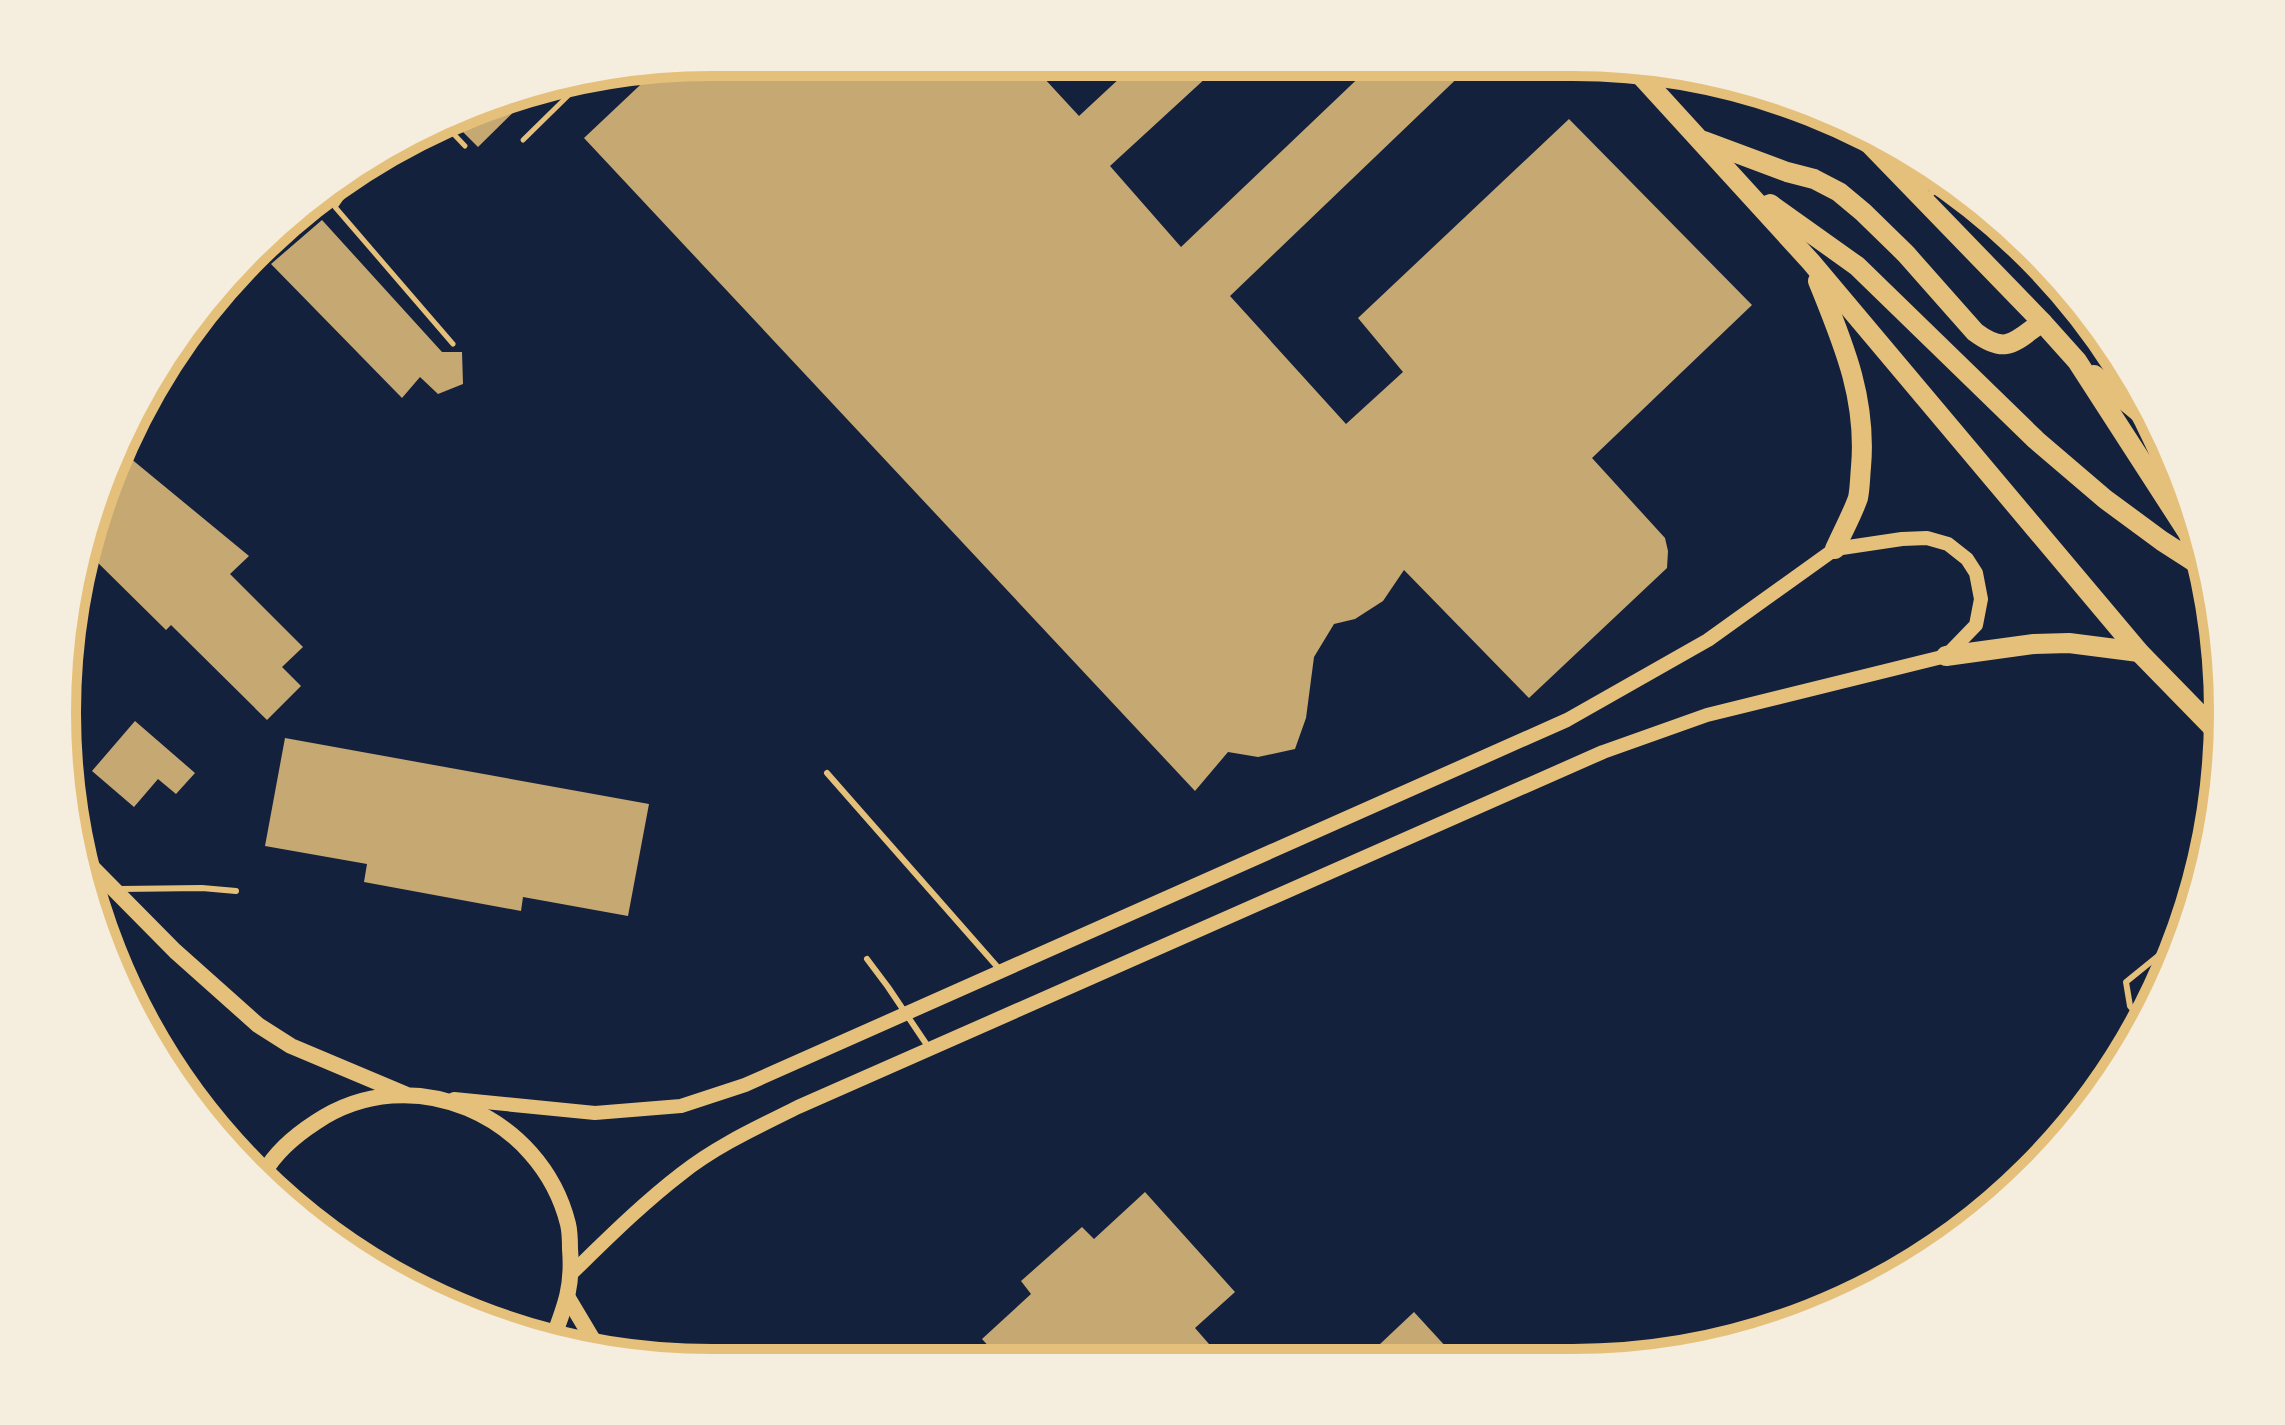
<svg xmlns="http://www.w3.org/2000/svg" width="2285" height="1425" viewBox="0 0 2285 1425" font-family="Ubuntu,sans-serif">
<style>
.building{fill:#c6a872}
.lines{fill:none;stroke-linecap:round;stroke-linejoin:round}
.path{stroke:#e5c07b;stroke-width:5}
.service{stroke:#e5c07b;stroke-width:6}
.tertiary{stroke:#e5c07b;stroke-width:14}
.secondary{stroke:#e5c07b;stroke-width:16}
.primary{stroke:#e5c07b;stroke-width:20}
.rim{fill:none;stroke:#e5c07b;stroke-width:10}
</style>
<rect width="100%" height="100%" fill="#14213d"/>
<g class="building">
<polygon points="712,62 1031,64 1079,116 1135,64 1220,65 1110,166 1181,247 1371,66 1470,66 1230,296 1346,424 1403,372 1358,318 1569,119 1752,305 1592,458 1665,538 1668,551 1667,568 1529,698 1404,570 1383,601 1355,619 1334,624 1314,657 1306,718 1295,749 1258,757 1228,752 1195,791 584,138 655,71"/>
<polygon points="535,91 478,147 454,123 504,96"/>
<polygon points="322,220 442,352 462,352 463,384 438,394 420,377 402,398 271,264"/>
<polygon points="124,453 249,556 230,574 303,647 282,667 301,686 267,720 171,625 166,630 88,553 96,504"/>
<polygon points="135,721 195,773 176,794 158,779 134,807 92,771"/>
<polygon points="285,738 649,804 628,916 523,897 521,911 364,882 367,864 265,846"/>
<polygon points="1145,1192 1235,1292 1195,1328 1223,1360 1000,1359 982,1339 1031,1294 1021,1281 1082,1227 1094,1239"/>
<polygon points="1414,1312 1459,1361 1362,1361"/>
</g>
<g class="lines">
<g class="path">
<polyline points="447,127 465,146"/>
<polyline points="523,140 580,84"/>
<polyline points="358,174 335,207 453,344"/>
</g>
<g class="service">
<polyline points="1927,198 1943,182"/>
<polyline points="827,773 1001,971"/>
<polyline points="120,889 202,888 236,891"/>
<polyline points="867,959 888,987 929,1048"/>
<polyline points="2143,1021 2130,1006 2126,982 2179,939"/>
</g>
<path class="tertiary" d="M454 1099 595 1113 681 1106 745 1085 1567 720 1708 640 1835 549 1902 539 1927 538 1948 544 1967 559 1976 573 1981 599 1976 625 1946 656 1707 715 1603 752 798 1107C758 1127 716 1146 681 1174 642 1204 607 1239 572 1273"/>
<g class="secondary">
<polyline points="87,862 175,951 258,1025 291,1046 405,1094"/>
<path d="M264 1173C276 1151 296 1135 316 1122 411 1058 541 1115 568 1224 570 1232 570 1241 570 1249 573 1285 566 1304 553 1338"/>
<polyline points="568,1298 599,1350"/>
</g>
<g class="primary">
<polyline points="1633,67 1811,262 2139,652 2221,736"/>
<polyline points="1859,133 2042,322 2077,361 2199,550"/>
<path d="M1704 141 1787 172 1814 179 1839 192 1863 212 1906 254 1975 332C2007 356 2015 341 2042 322"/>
<polyline points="1770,204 1857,266 2036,440 2105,499 2162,541 2204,568"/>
<path d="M1818 281C1843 343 1867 398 1861 467 1860 477 1860 489 1858 498 1852 515 1842 533 1835 549"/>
<polyline points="2094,375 2152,423"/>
<polyline points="1946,656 2034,644 2069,643 2139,652"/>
</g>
</g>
<path d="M0 0H2285V1425H0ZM712 76H1573A636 636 0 0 1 2209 712V713A636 636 0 0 1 1573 1349H712A636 636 0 0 1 76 713V712A636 636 0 0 1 712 76Z" fill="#f5edde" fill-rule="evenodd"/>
<path class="rim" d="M712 76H1573A636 636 0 0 1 2209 712V713A636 636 0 0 1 1573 1349H712A636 636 0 0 1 76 713V712A636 636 0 0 1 712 76Z"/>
</svg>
